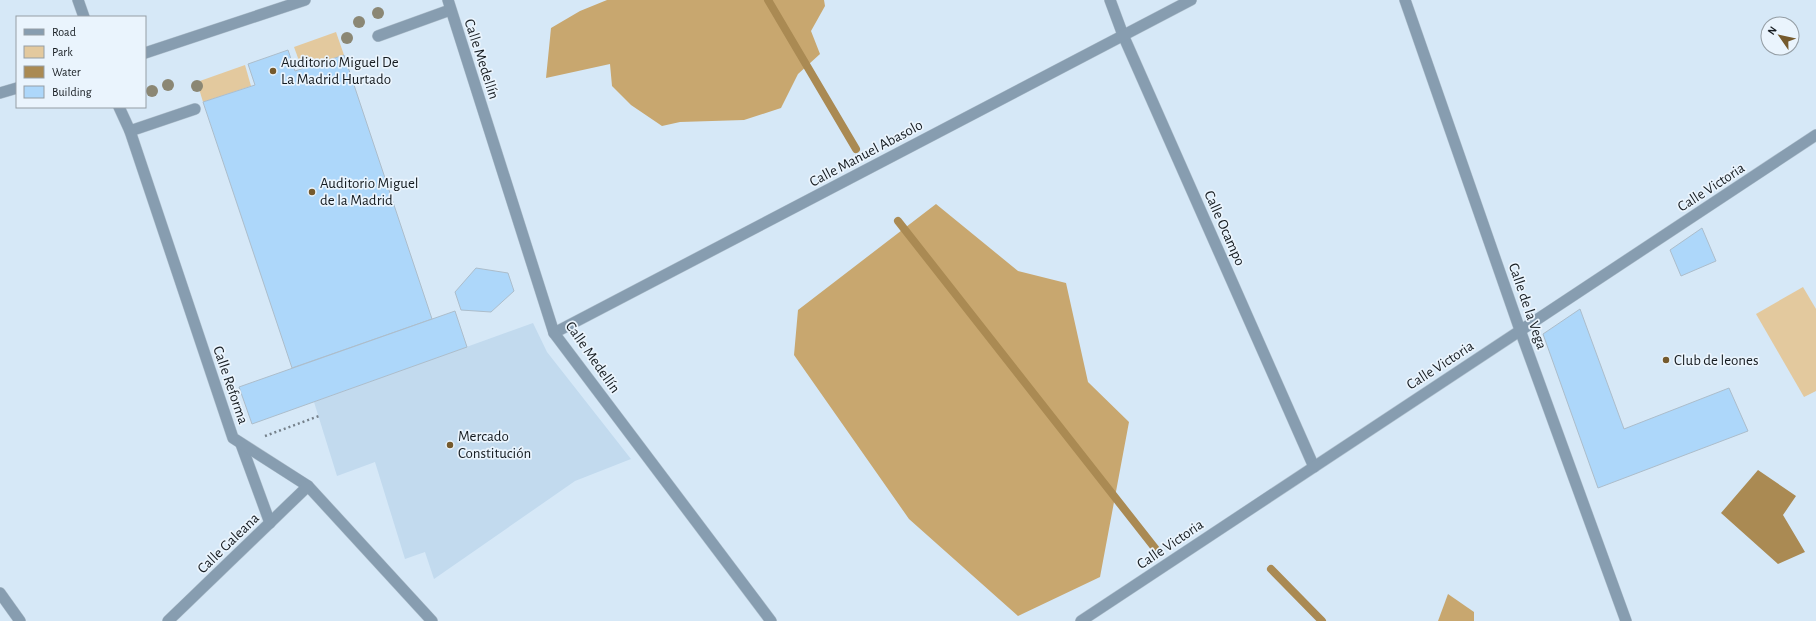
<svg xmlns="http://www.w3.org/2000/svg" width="1816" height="621" viewBox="0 0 1816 621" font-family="'Alegreya Sans',sans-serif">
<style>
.built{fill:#c2daee}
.green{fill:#e3c99e}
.forest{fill:#c8a76f}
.water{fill:#aa8a53}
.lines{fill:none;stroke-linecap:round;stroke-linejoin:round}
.stream{stroke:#aa8a53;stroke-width:8}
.building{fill:#add7fa;stroke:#acbdcb}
.service-casing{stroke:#b3c3d0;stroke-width:12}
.minor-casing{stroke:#b3c3d0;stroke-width:12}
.tertiary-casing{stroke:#b3c3d0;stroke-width:12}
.path{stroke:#75808a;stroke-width:2.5;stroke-dasharray:2 3;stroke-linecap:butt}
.service{stroke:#879db0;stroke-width:11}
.minor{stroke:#879db0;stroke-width:11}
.tertiary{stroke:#879db0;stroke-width:11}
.tree{fill:#8b8774}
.poi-dot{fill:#755a2d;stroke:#eaf4fd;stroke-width:1.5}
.labels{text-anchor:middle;stroke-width:3.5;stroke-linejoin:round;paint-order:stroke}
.street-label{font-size:15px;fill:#161c21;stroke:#eaf4fd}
.poi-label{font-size:15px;fill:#161c21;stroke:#eaf4fd;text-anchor:start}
</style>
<rect width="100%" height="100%" fill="#d6e8f7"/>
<polygon class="built" points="533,323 547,352 631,459 575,481 434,579 425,552 405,559 375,462 337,476 314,402"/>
<g class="green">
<polygon points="336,32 344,55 302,69 294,47"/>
<polygon points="245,65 251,86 203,102 197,82"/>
<polygon points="1803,287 1816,309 1816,391 1804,397 1756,314"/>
</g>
<g class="forest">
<polygon points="607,0 824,0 825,6 811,31 820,54 798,74 781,108 744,120 680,122 662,126 631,105 612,86 610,64 546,78 551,28 580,11"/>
<polygon points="936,204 1018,271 1066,283 1088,382 1129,422 1100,577 1018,616 909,519 794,355 798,310"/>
<polygon points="1448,594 1474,612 1474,621 1438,621"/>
</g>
<polygon class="water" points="1758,470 1796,496 1783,515 1805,552 1778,564 1721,513"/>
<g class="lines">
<g class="stream">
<polyline points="768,0 856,149"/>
<polyline points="898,221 1158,552"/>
<polyline points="1271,569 1322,621"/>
</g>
</g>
<g class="building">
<polygon points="288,50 295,71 344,55 432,319 292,368 203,102 255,85 248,64"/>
<polygon points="1702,228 1716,261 1681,276 1670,250"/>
<polygon points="476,268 508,273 514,291 491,312 461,310 455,292"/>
<polygon points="1580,309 1624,429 1729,388 1748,431 1598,488 1543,334"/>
<polygon points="455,311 467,347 252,424 239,387"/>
</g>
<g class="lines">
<defs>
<g id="service">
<polyline points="378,36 450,10"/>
<polyline points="130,131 195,109"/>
<polyline points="0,593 20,621"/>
</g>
<g id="minor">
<polyline points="1110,0 1123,35 1314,467"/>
<polyline points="1405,0 1520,330 1626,621"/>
<polyline points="554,333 1191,0"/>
<polyline points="241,444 270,523"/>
<polyline points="1081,621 1816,135"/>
</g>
<g id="tertiary">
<polyline points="78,0 84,17"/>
<polyline points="448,0 554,333 771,621"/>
<polyline points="145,53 305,0"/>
<polyline points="0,93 17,88"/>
<polyline points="119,107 130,131 233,438 308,486 432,621"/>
<polyline points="168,621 308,486"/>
</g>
</defs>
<use href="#service" class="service-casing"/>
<use href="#minor" class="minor-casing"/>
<use href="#tertiary" class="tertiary-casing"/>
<polyline class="path" points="265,436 319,416"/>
<use href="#service" class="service"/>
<use href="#minor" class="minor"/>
<use href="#tertiary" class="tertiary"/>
</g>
<g class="tree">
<circle cx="378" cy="13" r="6"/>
<circle cx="359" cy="22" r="6"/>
<circle cx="347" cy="38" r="6"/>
<circle cx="168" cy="85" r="6"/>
<circle cx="197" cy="86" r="6"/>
<circle cx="152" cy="91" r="6"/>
</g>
<g class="poi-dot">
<circle cx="273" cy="71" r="4"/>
<circle cx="312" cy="192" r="4"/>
<circle cx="1666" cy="360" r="4"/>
<circle cx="450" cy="445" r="4"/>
</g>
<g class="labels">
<g class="street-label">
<text transform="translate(482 59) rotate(72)" y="5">Calle Medellín</text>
<text transform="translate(866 153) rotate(-28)" y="5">Calle Manuel Abasolo</text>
<text transform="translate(1711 187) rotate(-33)" y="5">Calle Victoria</text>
<text transform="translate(1225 228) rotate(66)" y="5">Calle Ocampo</text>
<text transform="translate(1528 306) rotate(71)" y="5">Calle de la Vega</text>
<text transform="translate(593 357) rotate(55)" y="5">Calle Medellín</text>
<text transform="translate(1440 365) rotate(-33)" y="5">Calle Victoria</text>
<text transform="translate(231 385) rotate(71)" y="5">Calle Reforma</text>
<text transform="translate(228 543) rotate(-44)" y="5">Calle Galeana</text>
<text transform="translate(1170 544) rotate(-34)" y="5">Calle Victoria</text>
</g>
<g class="poi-label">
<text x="281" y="67">Auditorio Miguel De<tspan x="281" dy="17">La Madrid Hurtado</tspan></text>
<text x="320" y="188">Auditorio Miguel<tspan x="320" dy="17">de la Madrid</tspan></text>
<text x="1674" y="365">Club de leones</text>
<text x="458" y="441">Mercado<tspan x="458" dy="17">Constitución</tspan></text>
</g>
</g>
<rect x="16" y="16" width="130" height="92" fill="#eaf4fd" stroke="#959ea5"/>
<rect x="24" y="29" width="20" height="6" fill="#879db0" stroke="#959ea5"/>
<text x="52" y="36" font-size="12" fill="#161c21">Road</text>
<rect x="24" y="46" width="20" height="12" fill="#e3c99e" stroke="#959ea5"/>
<text x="52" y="56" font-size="12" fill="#161c21">Park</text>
<rect x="24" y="66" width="20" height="12" fill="#aa8a53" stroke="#959ea5"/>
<text x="52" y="76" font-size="12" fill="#161c21">Water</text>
<rect x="24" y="86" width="20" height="12" fill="#add7fa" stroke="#959ea5"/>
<text x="52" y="96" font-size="12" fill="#161c21">Building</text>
<g transform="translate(1780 36) rotate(304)"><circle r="19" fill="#eaf4fd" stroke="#959ea5"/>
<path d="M0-3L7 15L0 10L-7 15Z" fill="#755a2d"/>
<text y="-6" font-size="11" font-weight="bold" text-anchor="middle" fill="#161c21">N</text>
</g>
</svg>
